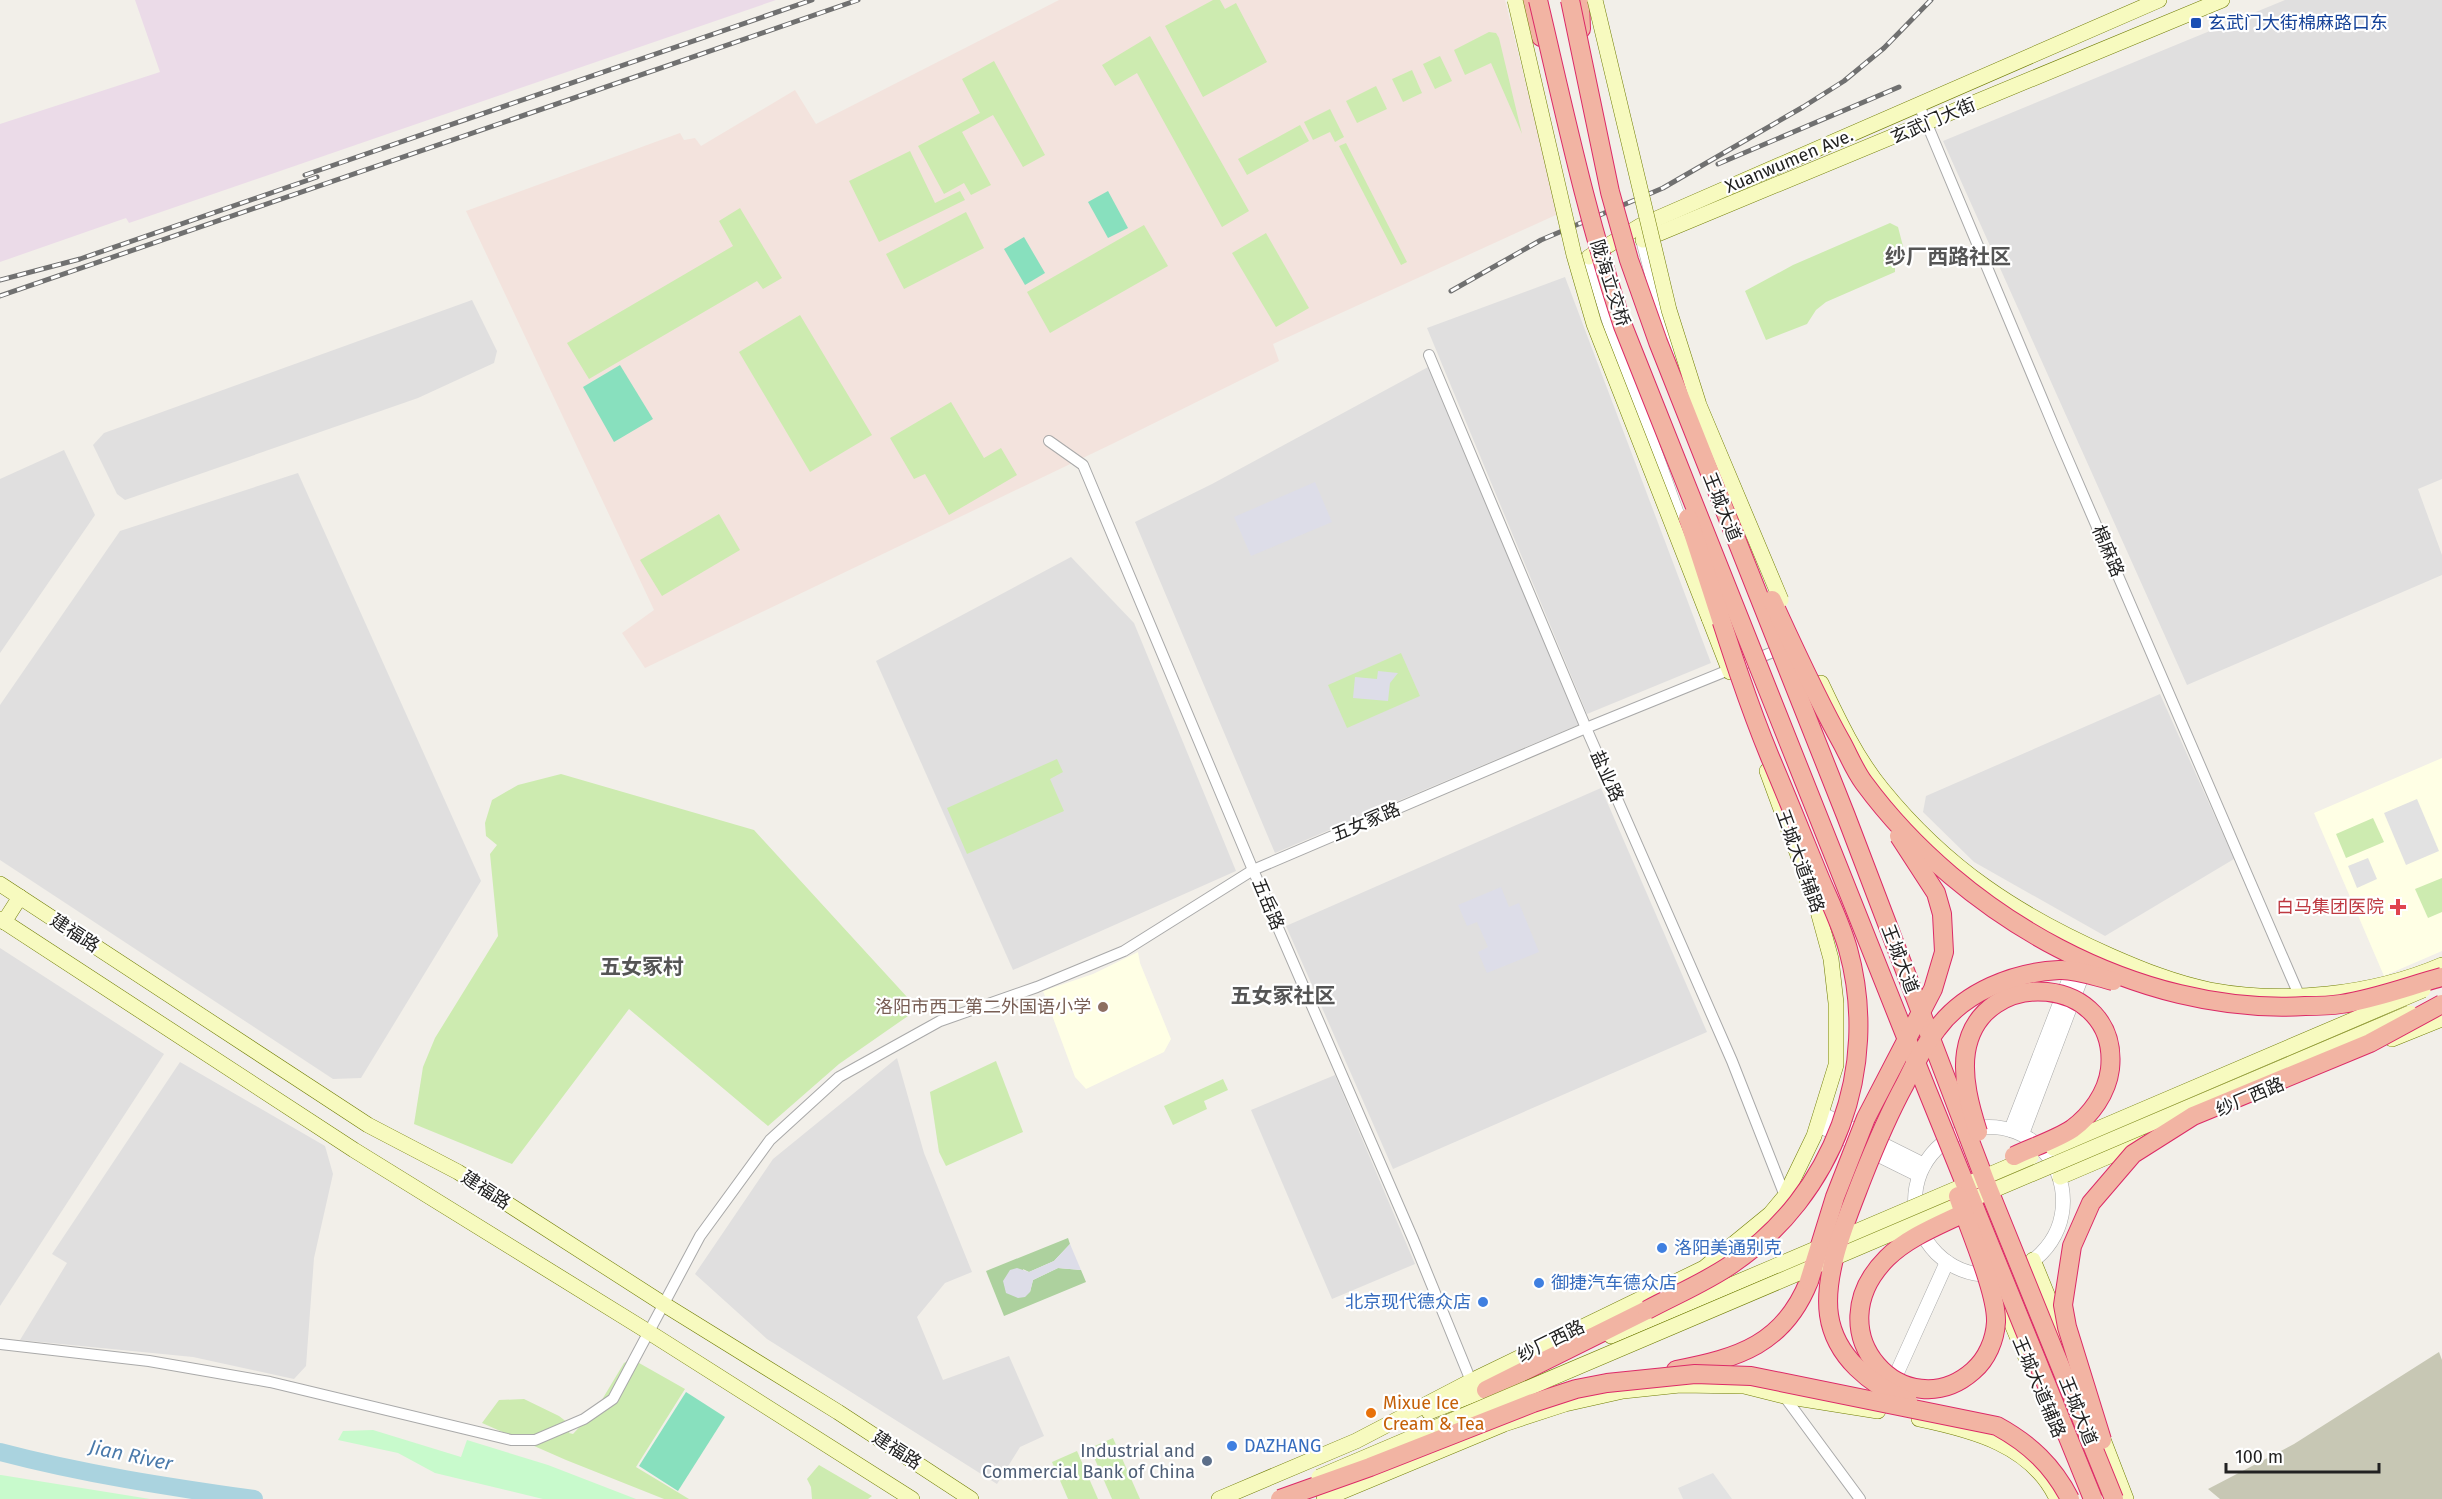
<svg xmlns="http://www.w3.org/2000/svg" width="2442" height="1499" viewBox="0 0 2442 1499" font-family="'Fira Sans','Noto Sans SC',sans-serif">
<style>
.residential{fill:#e0dfdf}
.industrial{fill:#ebdbe8}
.education{fill:#ffffe5}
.military{fill:#f3e3dd}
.construction{fill:#c7c7b4}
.grass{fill:#cdebb0}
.forest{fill:#add19e}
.park{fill:#c8facc}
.pitch{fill:#88e0be}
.parking{fill:#e2e2e2}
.plaza{fill:#dddde8}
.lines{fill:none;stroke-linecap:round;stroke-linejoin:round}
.river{stroke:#aad3df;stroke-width:18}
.minor-casing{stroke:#a9a9a9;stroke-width:12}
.tertiary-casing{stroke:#a9a9a9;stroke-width:15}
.secondary-casing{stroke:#707d05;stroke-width:16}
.trunk-casing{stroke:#dc2a67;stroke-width:20}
.minor{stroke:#fff;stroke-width:10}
.tertiary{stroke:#fff;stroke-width:14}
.secondary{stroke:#f7fabf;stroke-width:15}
.trunk{stroke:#f2b4a3;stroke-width:18}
.rail-casing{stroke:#707070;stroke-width:5}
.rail{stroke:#fff;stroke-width:3;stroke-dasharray:9;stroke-linecap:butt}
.secondary-bridge-casing{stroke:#707d05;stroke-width:16;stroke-linecap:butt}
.trunk-bridge-casing{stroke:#dc2a67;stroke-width:20;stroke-linecap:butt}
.secondary-bridge{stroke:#f7fabf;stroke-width:15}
.trunk-bridge{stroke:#f2b4a3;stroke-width:18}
.transit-dot{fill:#1a4fb4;stroke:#fff;stroke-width:2}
.health-dot{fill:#e0444e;stroke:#fff;stroke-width:2}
.education-dot{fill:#8d6e63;stroke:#fff;stroke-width:2}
.shop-dot{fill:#3f7fe0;stroke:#fff;stroke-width:2}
.food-dot{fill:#e8710a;stroke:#fff;stroke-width:2}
.service-dot{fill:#5c6f8a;stroke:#fff;stroke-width:2}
.labels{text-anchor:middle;stroke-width:4.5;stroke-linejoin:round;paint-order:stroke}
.transit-label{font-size:18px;fill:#164399;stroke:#fff;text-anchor:start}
.street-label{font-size:18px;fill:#222;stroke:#fff}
.health-label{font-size:18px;fill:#be3a42;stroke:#fff;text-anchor:end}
.education-label{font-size:18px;fill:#785e54;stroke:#fff;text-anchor:end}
.shop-label{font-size:18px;fill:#366cbe;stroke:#fff;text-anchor:start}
.food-label{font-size:18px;fill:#c56008;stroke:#fff;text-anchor:start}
.service-label{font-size:18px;fill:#4e5e75;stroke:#fff;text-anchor:end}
.water-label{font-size:20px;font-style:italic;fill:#4a7aab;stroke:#fff}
.quarter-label{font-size:21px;font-weight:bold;fill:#555;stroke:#fff}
</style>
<rect width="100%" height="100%" fill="#f2efe9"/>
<g class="residential">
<polygon points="2285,0 2442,0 2442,479 2418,489 2442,555 2442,575 2187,685 1943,141"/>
<polygon points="1565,277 1711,663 1587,714 1427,328"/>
<polygon points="472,300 497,351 494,363 418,398 125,500 117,494 93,445 104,433"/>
<polygon points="1430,366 1580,724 1275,853 1135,522 1212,484"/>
<polygon points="64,450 95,515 0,653 0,479"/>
<polygon points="298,473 481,881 361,1078 333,1079 0,860 0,705 120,531"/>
<polygon points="1071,557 1134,623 1236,871 1013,970 876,661"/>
<polygon points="2160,694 2234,859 2105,936 1974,862 1923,812 1926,796"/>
<polygon points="1601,788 1707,1032 1393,1169 1286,926"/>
<polygon points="0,948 164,1054 0,1306"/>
<polygon points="897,1058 924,1153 972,1272 945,1283 917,1317 943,1380 1009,1356 1044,1436 1020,1447 997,1484 767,1339 695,1274 773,1159"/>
<polygon points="180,1062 325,1146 333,1174 314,1258 306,1366 294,1379 193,1357 20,1340 67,1263 52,1254"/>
<polygon points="1335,1075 1415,1264 1332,1299 1251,1110"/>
</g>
<polygon class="industrial" points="135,0 776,0 129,223 126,218 0,262 0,124 160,72"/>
<g class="education">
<polygon points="2442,758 2442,951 2384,976 2314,813"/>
<polygon points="1138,952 1140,963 1171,1039 1164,1052 1086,1089 1075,1077 1043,991 1093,974"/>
</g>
<polygon class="military" points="1059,0 1505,0 1558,214 1273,344 1279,361 1112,444 645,668 622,633 654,610 466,211 680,133 684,140 695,138 701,146 795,90 816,124"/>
<polygon class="construction" points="2439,1352 2442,1360 2442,1499 2220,1499 2208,1489 2294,1444"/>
<g class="grass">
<polygon points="1213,0 1220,0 1225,9 1236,3 1267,62 1203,97 1165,26"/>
<polygon points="1489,32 1496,33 1499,38 1522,134 1491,63 1465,75 1454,50"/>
<polygon points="1150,36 1249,211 1222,227 1137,73 1115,86 1102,65"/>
<polygon points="1440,56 1452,81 1435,89 1423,64"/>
<polygon points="994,61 1045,155 1023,167 993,115 962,132 991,185 971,195 964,183 944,194 918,146 980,113 962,79"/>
<polygon points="1412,70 1422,93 1403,102 1392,79"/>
<polygon points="1376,86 1387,109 1357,123 1346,101"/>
<polygon points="1330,109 1344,137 1335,142 1330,132 1313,140 1304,122"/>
<polygon points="1300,125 1309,141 1247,175 1238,159"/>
<polygon points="1346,143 1407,262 1401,265 1339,146"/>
<polygon points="910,151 935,203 960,191 965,200 879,242 849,181"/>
<polygon points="740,208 782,278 763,289 757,281 589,379 567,343 733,246 719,221"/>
<polygon points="966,212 984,248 904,289 886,254"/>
<polygon points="1890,223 1898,227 1904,250 1895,260 1895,272 1826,302 1816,310 1807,324 1766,340 1745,291 1793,265"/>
<polygon points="1144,225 1168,266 1050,333 1027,292"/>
<polygon points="1266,233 1309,308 1276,327 1232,253"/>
<polygon points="800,315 872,435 810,472 739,352"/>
<polygon points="951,402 984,458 1001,448 1017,475 949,515 925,474 914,479 890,438"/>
<polygon points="719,514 740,550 662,596 640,560"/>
<polygon points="1401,653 1420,696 1347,728 1328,685"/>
<polygon points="1057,759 1063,772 1050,779 1064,811 967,854 947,808"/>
<polygon points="561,774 754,830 918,1009 839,1064 768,1126 629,1009 512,1164 414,1124 423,1067 435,1038 498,936 490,854 497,845 486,836 485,823 492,800 518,785"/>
<polygon points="2373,818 2384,842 2346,858 2336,834"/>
<polygon points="2442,878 2442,912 2428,918 2415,889"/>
<polygon points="996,1061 1023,1132 946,1166 939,1152 930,1092"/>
<polygon points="1223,1079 1228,1090 1204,1101 1207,1109 1173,1125 1164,1106"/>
<polygon points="632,1359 685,1389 636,1467 689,1499 664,1499 566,1460 482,1423 499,1400 524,1399 559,1416 572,1426 569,1433 573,1434 597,1408 624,1363"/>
<polygon points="1113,1438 1140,1499 1112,1499 1090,1448"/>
<polygon points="1077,1451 1098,1499 1068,1499 1052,1462"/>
<polygon points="819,1465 872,1496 868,1499 812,1499 811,1487 807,1479"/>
</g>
<polygon class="forest" points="1068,1238 1070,1244 1054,1261 1029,1272 1023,1269 1030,1292 1033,1280 1058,1268 1081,1270 1086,1282 1004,1316 986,1271"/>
<g class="park">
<polygon points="373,1430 461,1457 467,1440 548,1465 636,1499 543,1499 435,1473 398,1453 338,1440 343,1431"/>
<polygon points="0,1475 1,1475 150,1499 0,1499"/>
</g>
<g class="pitch">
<polygon points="1108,191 1128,228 1108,238 1088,202"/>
<polygon points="1024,237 1045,273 1025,285 1004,249"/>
<polygon points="620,365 653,419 614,442 583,387"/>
<polygon points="686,1392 725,1417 678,1491 639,1466"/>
</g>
<g class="parking">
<polygon points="2417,799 2439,851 2406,865 2384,813"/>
<polygon points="2368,858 2377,879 2357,888 2348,866"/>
<polygon points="1713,1473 1732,1499 1683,1499 1678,1488"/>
</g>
<g class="plaza">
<polygon points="1315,482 1332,522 1251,556 1234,517"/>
<polygon points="1378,671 1398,673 1390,683 1388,701 1353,698 1355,677 1377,679"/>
<polygon points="1501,887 1509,907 1519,903 1539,952 1487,973 1478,952 1488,947 1477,922 1467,926 1458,905"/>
<polygon points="1070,1244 1081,1270 1058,1268 1033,1280 1030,1292 1025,1297 1018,1298 1006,1293 1003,1281 1010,1270 1017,1268 1029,1272 1054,1261"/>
</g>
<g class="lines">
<path class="river" d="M0 1452C83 1474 169 1487 254 1499"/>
<defs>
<g id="minor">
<polyline points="1919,105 2059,439 2299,995"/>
<polyline points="1429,355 1586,728 1732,1061 1785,1196"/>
<polyline points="1049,441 1083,465 1253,870 1413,1239 1471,1381"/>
<polyline points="0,1344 149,1361 270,1382 511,1440 535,1440 584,1419 613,1399 700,1236 770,1140 839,1077 940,1021 1037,987 1124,951 1253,870 1586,728 1783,648"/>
<polyline points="1784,1396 1860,1499"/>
</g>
<g id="tertiary">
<polyline points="1643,240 1662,313 1687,387"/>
<polyline points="1589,257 1618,349 1685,536"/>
<polyline points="1822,1114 1924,1165"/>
<polyline points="1818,1125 1919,1175"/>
<circle cx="1989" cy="1201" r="74"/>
<polyline points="2011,1130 2076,962"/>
<polyline points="2022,1134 2086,965"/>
<polyline points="1891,1386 1947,1262"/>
</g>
<g id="secondary">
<polyline points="1643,240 2222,0"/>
<polyline points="1589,257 1640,226 2159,0"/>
<polyline points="1709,618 1730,672"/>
<path d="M1821 683C1838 719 1857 759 1882 789 1947 869 2018 915 2111 956 2143 970 2175 983 2210 990 2285 1004 2372 995 2442 965"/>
<polyline points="0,884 368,1125 458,1172 665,1305 838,1412 971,1499"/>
<polyline points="0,919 354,1150 655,1336 912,1499"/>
<polyline points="4,922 20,897"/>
<polyline points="2392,1039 2442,1019"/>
<polyline points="2060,1177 2142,1142"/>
<polyline points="2033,1260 2064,1336"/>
<polyline points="1996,1286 2027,1360"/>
<polyline points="1611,1336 1778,1265"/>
<polyline points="1429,1412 1496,1386"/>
<path d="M1919 1419C1972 1430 2032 1445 2057 1499"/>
<polyline points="2099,1429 2126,1499"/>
<polyline points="1219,1499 1356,1441 1471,1381 1704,1268 1770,1214 1785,1196 1814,1136 1836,1065 1836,1003 1831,959 1816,904 1767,771"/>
<polyline points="1324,1499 1504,1424 1565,1404 1623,1391 1680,1385 1744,1386 1784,1396 1878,1411"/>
</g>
<g id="trunk">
<polyline points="1526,0 1541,37"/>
<polyline points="1580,0 1581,29"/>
<path d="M1676 1370C1739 1358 1784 1344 1809 1281"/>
<polyline points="1486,1390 1647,1310"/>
</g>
</defs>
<use href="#minor" class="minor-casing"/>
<use href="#tertiary" class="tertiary-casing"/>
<use href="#secondary" class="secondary-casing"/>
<use href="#trunk" class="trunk-casing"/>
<use href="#minor" class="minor"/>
<use href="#tertiary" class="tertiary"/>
<use href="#secondary" class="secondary"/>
<use href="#trunk" class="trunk"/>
<defs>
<g id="rail">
<polyline points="1718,164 1899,87"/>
<polyline points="305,175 812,0"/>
<polyline points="0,280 80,259 317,177"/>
<polyline points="1451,291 1541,240 1663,188 1803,107 1844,81 1884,48 1931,0"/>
<polyline points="0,296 858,0"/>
</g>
</defs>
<use href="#rail" class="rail-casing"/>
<use href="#rail" class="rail"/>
<defs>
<g id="secondary-bridge">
<polyline points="1515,0 1574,255 1594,324 1709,618"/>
<polyline points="1595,0 1669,310 1699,405 1781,600"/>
<polyline points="2053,1148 2423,990"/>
<polyline points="1778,1265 2031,1157"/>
<polyline points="1319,1477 2410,1013"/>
</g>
<g id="trunk-bridge">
<path d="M1538 0C1564 110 1587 219 1623 326L1927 1090 2093 1499"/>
<polyline points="1570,0 1610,192 1629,260 1658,342 1846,816 1986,1183 2114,1499"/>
<path d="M1772 600C1794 648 1816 697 1842 743 1849 756 1855 771 1864 783 1962 916 2138 1016 2305 1006 2317 1006 2329 1006 2341 1004 2375 999 2409 986 2442 977"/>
<path d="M1978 1132C1970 1107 1962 1078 1966 1052 1980 963 2120 975 2110 1069 2107 1093 2091 1115 2072 1129 2055 1140 2033 1147 2014 1156"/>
<path d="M1958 1196C1968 1227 1997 1292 1996 1322 1995 1340 1987 1359 1973 1371 1906 1430 1812 1333 1887 1258 1907 1238 1937 1226 1962 1214"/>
<polyline points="1809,1281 1835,1197 1866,1118 1933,989 1944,952 1942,914 1936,893 1899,836"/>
<path d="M1647 1310C1675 1295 1706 1282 1732 1264 1834 1195 1881 1068 1848 949 1841 924 1829 900 1819 876 1803 837 1787 797 1770 757 1738 679 1715 598 1688 518"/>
<path d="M1908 1401C1871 1385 1835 1357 1829 1315 1823 1273 1847 1218 1862 1179 1875 1146 1888 1115 1905 1084 1914 1065 1924 1046 1937 1029 1964 992 2014 972 2059 970 2076 969 2096 977 2113 981"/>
<polyline points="2102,1440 2067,1327 2063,1305 2072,1246 2091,1203 2133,1154 2193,1116 2370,1043 2442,1004"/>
<path d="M1280 1499 1370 1467 1533 1403 1576 1389 1607 1383 1695 1374 1751 1376 1997 1426C2030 1444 2053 1466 2070 1499"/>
</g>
</defs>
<use href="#secondary-bridge" class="secondary-bridge-casing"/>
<use href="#trunk-bridge" class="trunk-bridge-casing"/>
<use href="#secondary-bridge" class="secondary-bridge"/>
<use href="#trunk-bridge" class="trunk-bridge"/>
</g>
<rect class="transit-dot" x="2190" y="17" width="12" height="12" rx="3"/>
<path class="health-dot" d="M2395 898h6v6h6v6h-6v6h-6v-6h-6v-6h6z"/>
<circle class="education-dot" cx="1103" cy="1007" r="6"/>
<g class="shop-dot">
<circle cx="1662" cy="1248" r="6"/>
<circle cx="1539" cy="1283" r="6"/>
<circle cx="1483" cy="1302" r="6"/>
<circle cx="1232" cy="1446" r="6"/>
</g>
<circle class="food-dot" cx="1371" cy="1413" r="6"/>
<circle class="service-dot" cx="1207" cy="1461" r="6"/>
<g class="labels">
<g class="transit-label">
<text x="2208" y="29">玄武门大街棉麻路口东</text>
</g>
<g class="street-label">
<text transform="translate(1933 121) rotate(-23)" y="6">玄武门大街</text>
<text transform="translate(1789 161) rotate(-23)" y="6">Xuanwumen Ave.</text>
<text transform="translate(1610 283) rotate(72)" y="6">陇海立交桥</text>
<text transform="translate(1722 507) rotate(68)" y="6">王城大道</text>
<text transform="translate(2108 551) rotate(67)" y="6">棉麻路</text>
<text transform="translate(1607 776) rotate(66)" y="6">盐业路</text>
<text transform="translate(1366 822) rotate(-23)" y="6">五女冢路</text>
<text transform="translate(1800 861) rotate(70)" y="6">王城大道辅路</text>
<text transform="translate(1268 904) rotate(67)" y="6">五岳路</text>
<text transform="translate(75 933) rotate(33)" y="6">建福路</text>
<text transform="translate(1900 959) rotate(69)" y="6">王城大道</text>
<text transform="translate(2250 1097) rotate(-23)" y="6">纱厂西路</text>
<text transform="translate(486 1190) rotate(33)" y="6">建福路</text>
<text transform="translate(1551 1341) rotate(-26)" y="6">纱厂西路</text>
<text transform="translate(2039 1387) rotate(67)" y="6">王城大道辅路</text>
<text transform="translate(2078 1411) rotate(68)" y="6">王城大道</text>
<text transform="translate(897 1450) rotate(33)" y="6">建福路</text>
</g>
<g class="health-label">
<text x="2384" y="913">白马集团医院</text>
</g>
<g class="education-label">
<text x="1091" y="1013">洛阳市西工第二外国语小学</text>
</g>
<g class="shop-label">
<text x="1674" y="1254">洛阳美通别克</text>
<text x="1551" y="1289">御捷汽车德众店</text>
<text x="1471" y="1308" text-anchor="end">北京现代德众店</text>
<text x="1244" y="1452">DAZHANG</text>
</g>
<g class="food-label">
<text x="1383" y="1409">Mixue Ice<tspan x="1383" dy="21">Cream &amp; Tea</tspan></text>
</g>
<g class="service-label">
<text x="1195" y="1457">Industrial and<tspan x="1195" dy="21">Commercial Bank of China</tspan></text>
</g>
<g class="water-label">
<text transform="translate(131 1455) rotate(12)" y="7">Jian River</text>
</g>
<g class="quarter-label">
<text x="1948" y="264">纱厂西路社区</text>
<text x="642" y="974">五女冢村</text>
<text x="1283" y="1003">五女冢社区</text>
</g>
</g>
<path d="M2226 1463v9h153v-9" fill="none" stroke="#222222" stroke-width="3"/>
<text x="2235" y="1463" font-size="18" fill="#222222" stroke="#ffffff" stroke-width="4.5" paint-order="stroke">100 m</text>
</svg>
